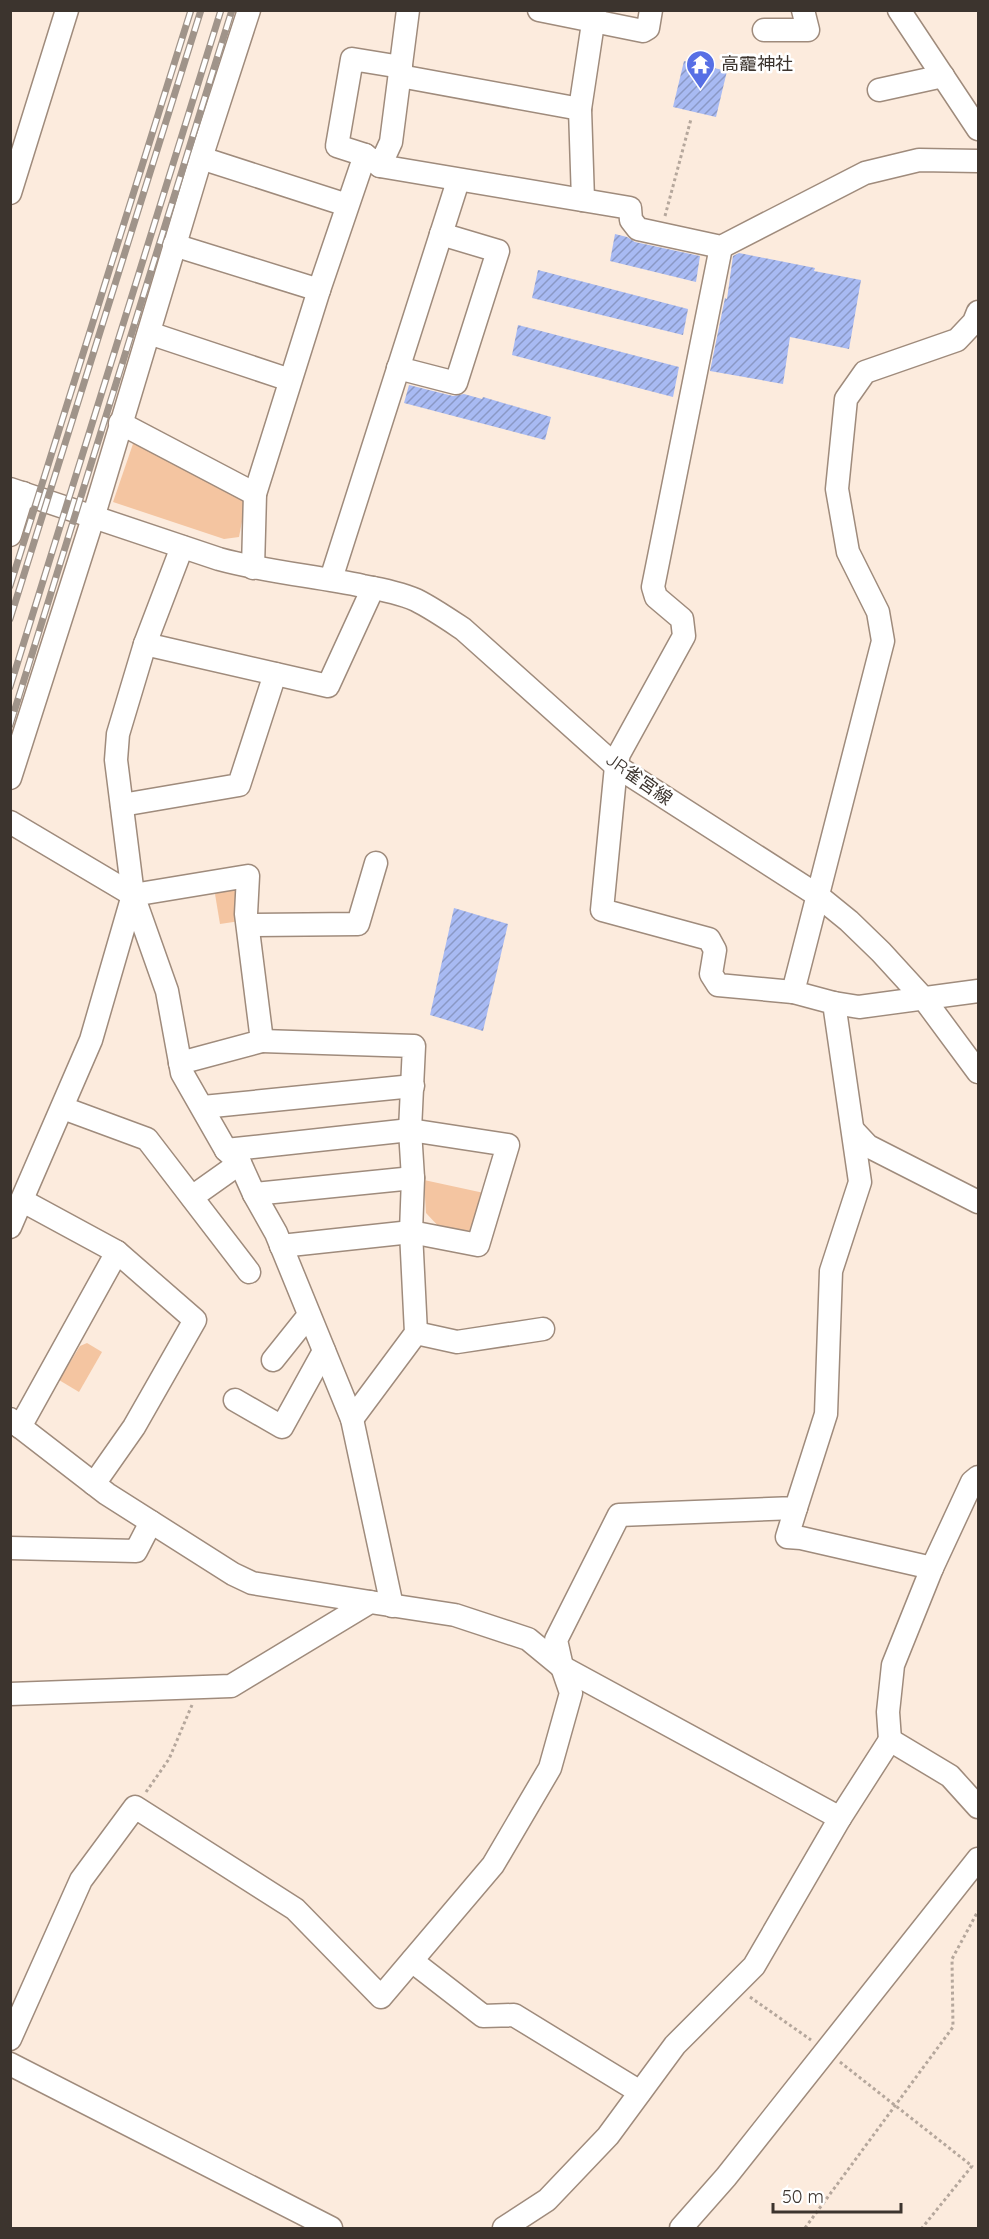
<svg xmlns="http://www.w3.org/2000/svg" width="989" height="2239" viewBox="0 0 989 2239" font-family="Quicksand,'Noto Sans JP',sans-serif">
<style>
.park{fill:#f4c5a1}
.building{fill:url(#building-hatch)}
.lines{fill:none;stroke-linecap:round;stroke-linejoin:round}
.minor-casing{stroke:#9f8b7c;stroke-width:25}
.path{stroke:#b5a79c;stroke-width:3;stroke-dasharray:3 3;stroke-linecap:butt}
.minor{stroke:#fff;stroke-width:22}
.rail-casing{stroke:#a0948a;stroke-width:7}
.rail{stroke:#fff;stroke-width:4.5;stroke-dasharray:14;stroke-linecap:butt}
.labels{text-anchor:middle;stroke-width:5;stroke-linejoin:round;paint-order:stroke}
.poi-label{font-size:18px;fill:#3c342e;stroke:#fff;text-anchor:start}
.street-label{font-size:18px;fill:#3c342e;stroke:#fff}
</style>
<defs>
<pattern id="building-hatch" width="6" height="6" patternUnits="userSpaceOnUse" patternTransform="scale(1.5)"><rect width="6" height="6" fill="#a8baf3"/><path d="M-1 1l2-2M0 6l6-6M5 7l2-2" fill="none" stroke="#8a98c5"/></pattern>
</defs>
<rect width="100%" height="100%" fill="#fcebdd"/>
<g class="park">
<polygon points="135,438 247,496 239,537 224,539 113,502"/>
<polygon points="232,886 242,895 240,921 220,924 214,888"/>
<polygon points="424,1180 484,1193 475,1228 461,1234 442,1230 426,1213"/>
<polygon points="87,1343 102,1352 79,1392 59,1380 80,1346"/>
</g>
<g class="building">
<polygon points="684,61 727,71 716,117 673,107"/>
<polygon points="615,234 627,237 635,242 700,256 696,282 610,261"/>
<polygon points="739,253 815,268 814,271 861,280 849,349 790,337 783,384 710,371 725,298 727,299 733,256"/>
<polygon points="538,270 688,309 683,335 532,298"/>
<polygon points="518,325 679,367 673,397 512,355"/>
<polygon points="409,385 453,396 464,394 482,399 483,397 551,417 545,440 404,403"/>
<polygon points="454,908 508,924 483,1031 430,1015"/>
</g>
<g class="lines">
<defs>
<g id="minor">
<polyline points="539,10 643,31 648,28 651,10"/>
<polyline points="899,10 978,129"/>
<polyline points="764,30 808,30 803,10"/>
<polyline points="400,76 580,109"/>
<polyline points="879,90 943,76"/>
<polyline points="365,155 337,146 352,59 401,67"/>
<polyline points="201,158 347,205"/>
<polyline points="380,166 630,208 631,220 638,229 721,247 865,173 919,160 978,161"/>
<polyline points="10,193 67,10"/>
<polyline points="583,200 580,109 595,10"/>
<polyline points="174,245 319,290"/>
<polyline points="721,247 653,587 656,597 682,619 684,636 619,754 616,766 602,910 709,939 715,950 711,974 718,985 793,992"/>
<polyline points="149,333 290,380"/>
<polyline points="398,368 456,383 498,251 441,234"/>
<polyline points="120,423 255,494"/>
<path d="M10 489 219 559C266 572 315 576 363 586 380 589 400 593 416 600 432 608 448 619 463 629L616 766 817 895 849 921 881 952 924 999 978 1072"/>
<polyline points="10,535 23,493"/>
<polyline points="182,547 145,644 118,734 116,760 133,895 167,991 182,1073 226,1150 240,1163 254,1194 276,1233 352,1419 392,1606"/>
<polyline points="253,568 255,494 319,290 365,155 380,166 391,142 408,10"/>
<polyline points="331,579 458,181"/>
<polyline points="145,644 328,686 373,588"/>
<polyline points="10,778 93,518 201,158 249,10"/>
<polyline points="122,805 239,785 275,674"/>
<polyline points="10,822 133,895 248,876 246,914 262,1041 180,1063"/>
<polyline points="248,925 358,924 376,863"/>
<polyline points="834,1003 859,1007 978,991"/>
<polyline points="262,1041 414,1046 410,1130 413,1178 411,1232 416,1333 352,1419"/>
<polyline points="203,1107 413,1086"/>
<polyline points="63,1108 147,1139 249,1272"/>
<polyline points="853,1130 868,1146 978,1202"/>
<polyline points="226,1150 410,1130 508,1145 478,1245 411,1232 281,1246"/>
<polyline points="254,1194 413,1178"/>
<polyline points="192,1197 240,1163"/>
<polyline points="23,1201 117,1252 195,1320 134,1427 94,1484"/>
<polyline points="10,1227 91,1040 133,895"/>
<polyline points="416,1333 457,1342 543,1329"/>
<polyline points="273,1360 309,1315"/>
<polyline points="235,1400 282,1427 324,1351"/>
<polyline points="10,1419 107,1494 233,1574 252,1583 370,1602"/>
<polyline points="20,1427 117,1252"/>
<polyline points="796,1508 787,1537 801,1538 932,1568"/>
<polyline points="10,1548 136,1551 151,1522"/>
<polyline points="10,1694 231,1686 370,1602 455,1615 528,1639 562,1667 840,1818"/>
<polyline points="890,1740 888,1712 893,1665 932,1568 972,1482 978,1477"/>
<polyline points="412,1961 483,2016 514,2015 640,2092"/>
<polyline points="10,2039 81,1880 135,1807 295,1909 381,1997 493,1865 550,1768 571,1693 562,1667 556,1640 619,1515 796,1508 826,1414 831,1271 860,1182 834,1003 793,992 883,641 878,612 848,552 837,489 846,399 865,372 957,340 974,322 978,312"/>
<polyline points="10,2064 331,2228"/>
<polyline points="504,2228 547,2200 608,2136 675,2045 754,1966 840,1818 890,1740 950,1776 978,1807"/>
<polyline points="681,2228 726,2177 978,1859"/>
</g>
</defs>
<use href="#minor" class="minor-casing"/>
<g class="path">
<polyline points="665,216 691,119"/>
<polyline points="146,1792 169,1759 192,1705"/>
<polyline points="750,1997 811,2040"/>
<polyline points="840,2062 972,2166 922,2228"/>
<polyline points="805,2228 953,2027 952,1959 978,1911"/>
</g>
<use href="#minor" class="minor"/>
<defs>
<g id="rail">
<polyline points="10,586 191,10"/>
<polyline points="10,619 201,10"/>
<polyline points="10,687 221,10"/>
<polyline points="10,725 232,10"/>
</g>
</defs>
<use href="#rail" class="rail-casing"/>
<use href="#rail" class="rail"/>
</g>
<defs>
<symbol id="temple-pin" viewBox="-11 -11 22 30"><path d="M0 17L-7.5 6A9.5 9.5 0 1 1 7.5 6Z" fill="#576fe5" stroke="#fff"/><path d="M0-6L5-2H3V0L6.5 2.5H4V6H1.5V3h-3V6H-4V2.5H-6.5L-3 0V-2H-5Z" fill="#fff"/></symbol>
</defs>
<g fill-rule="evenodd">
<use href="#temple-pin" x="684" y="48" width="33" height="45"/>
</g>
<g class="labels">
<g class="poi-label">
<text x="721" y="70">高靇神社</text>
</g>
<g class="street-label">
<text transform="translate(639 779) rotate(35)" y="6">JR雀宮線</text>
</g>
</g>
<rect width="989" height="2239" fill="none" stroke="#3c342e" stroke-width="24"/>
<path d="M773 2203v9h128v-9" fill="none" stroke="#3c342e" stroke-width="3"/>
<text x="782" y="2203" font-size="18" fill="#3c342e" stroke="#ffffff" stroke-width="4.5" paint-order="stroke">50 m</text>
</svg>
